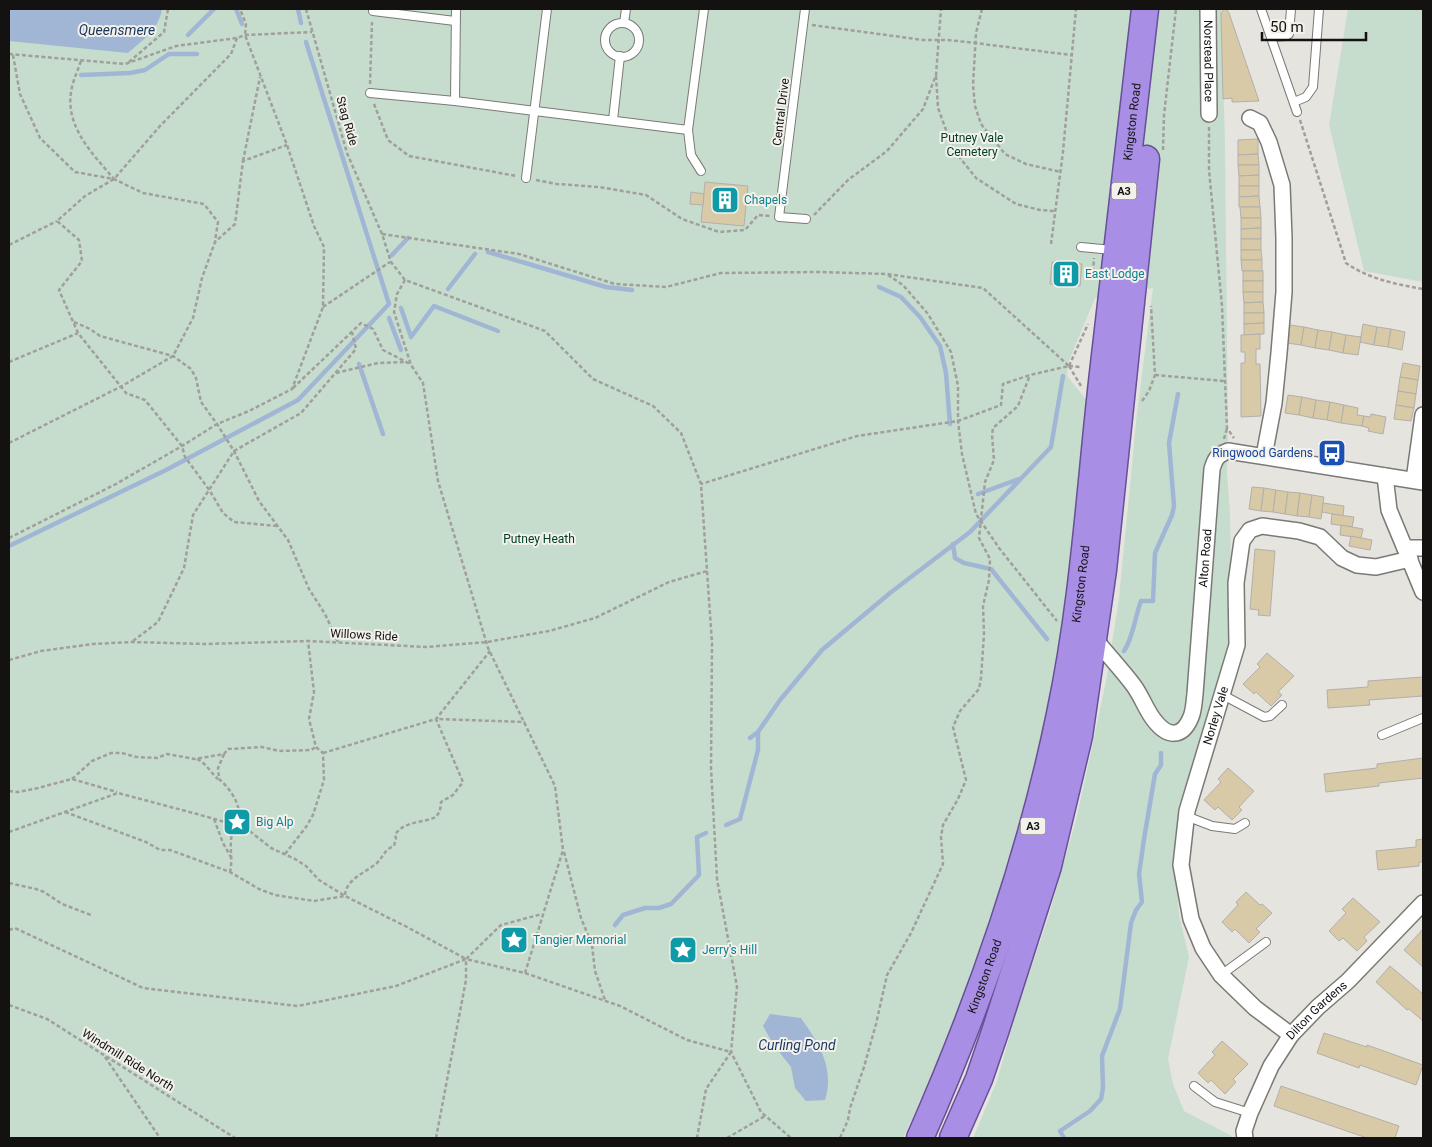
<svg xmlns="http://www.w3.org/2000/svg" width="1432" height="1147" viewBox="0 0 1432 1147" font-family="Roboto,sans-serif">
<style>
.green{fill:#c6ddce}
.water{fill:#a1b6d4}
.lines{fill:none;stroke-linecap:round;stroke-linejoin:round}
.stream{stroke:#a1b6d4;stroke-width:4.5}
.building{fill:#d8c9a7;stroke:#b2b0ac}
.service-casing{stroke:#7b7975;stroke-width:10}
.minor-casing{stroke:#7b7975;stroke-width:18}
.trunk-casing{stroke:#665096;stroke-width:29}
.path{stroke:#a09f9b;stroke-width:2.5;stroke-dasharray:4 2.5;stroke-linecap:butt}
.service{stroke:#fff;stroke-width:8}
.minor{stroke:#fff;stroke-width:15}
.trunk{stroke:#a88ee4;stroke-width:26}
.labels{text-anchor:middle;stroke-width:4;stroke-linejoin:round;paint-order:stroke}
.shield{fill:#f3f1ec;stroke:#565553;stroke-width:1}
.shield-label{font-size:11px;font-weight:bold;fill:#131211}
.street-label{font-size:12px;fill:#131211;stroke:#f3f1ec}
.park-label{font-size:12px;fill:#004024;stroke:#f3f1ec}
.culture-label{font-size:12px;fill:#0d838f;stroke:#f3f1ec;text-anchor:start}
.transit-label{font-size:12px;fill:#164399;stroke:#f3f1ec;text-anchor:end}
.water-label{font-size:14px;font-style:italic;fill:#1a375f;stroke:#f3f1ec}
</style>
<rect width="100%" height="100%" fill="#e6e4df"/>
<g class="green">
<path d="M9 9H1221L1225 142 1228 435 1227 473 1230 511 1232 635 1189 776 1175 856 1179 915 1189 957 1168 1059 1173 1084 1184 1111 1230 1135 1232 1138H973L997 1081 1016 1013 1049 915 1076 820 1091 752 1107 676 1119 598 1137 413 1153 288 1095 298 1068 363 1067 376 1088 402C1082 459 1076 517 1068 574 1065 598 1063 622 1059 646 1028 816 977 982 903 1138H9Z"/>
<polygon points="1348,9 1423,9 1423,282 1364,271 1329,125"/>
</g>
<g class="water">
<path d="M9 9H162C159 29 143 40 128 53L9 41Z"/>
<path d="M770 1014 801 1018C819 1043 835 1069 825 1100L806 1101 795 1088 791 1067 773 1044 763 1026Z"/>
</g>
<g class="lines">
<g class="stream">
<polyline points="236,9 242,24"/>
<polyline points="298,9 301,23"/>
<polyline points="188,35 214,9"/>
<polyline points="81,75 130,73 145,70 169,54 197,54"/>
<polyline points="488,252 606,287 632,290"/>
<polyline points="392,255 408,238"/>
<polyline points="879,287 901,297 920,317 940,346 946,373 950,424"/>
<polyline points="448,289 475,254"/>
<polyline points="401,308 411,337 434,306 498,331"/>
<polyline points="389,318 401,350"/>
<polyline points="359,364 383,434"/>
<polyline points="978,494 1019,479"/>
<polyline points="953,544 955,558 964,563 991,569 1047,639"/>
<polyline points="9,546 166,470 298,400 389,304 306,42"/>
<path d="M1124 651C1133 638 1135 617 1141 601H1153L1155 553 1172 515 1174 506 1169 443 1178 394"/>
<polyline points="750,738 758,732 780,700 822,650 890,593 970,532 1051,447 1063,376"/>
<polyline points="726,825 740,819 758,750 758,732"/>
<polyline points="615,925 623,915 645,908 659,908 671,904 699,875 697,837 706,833"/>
<polyline points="1064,1138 1060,1131 1090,1111 1101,1099 1103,1088 1102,1056 1120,1009 1131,923 1136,910 1142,902 1139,874 1144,839 1155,774 1161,765 1161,753"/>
</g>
</g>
<g class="building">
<polygon points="1224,9 1227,10 1229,13 1259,101 1232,102 1232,98 1223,99 1221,13"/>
<polygon points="1258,139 1258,154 1238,155 1238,140"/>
<polygon points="1258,154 1259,165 1238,165 1238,155"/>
<polygon points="1238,165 1259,165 1259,175 1239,176"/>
<polygon points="1259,175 1259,186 1239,186 1239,176"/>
<polygon points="705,182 748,186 744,226 701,222"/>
<polygon points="1239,186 1259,186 1259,196 1239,197"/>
<polygon points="691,192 704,194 703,205 690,204"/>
<polygon points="1259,196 1260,207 1239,207 1239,197"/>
<polygon points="1240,207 1260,207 1261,218 1241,218"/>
<polygon points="1241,218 1261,218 1261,228 1241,229"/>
<polygon points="1261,228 1261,239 1241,239 1241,229"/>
<rect x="1241" y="239" width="20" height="11"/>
<polygon points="1241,250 1261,250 1262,260 1241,260"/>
<polygon points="1241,260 1262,260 1262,271 1242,271"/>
<polygon points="1052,262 1082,264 1080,286 1050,284"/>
<rect x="1243" y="271" width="20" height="10"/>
<rect x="1243" y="281" width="20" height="11"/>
<polygon points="1243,292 1263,292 1263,302 1244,303"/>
<polygon points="1263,302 1264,313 1244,313 1244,303"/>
<polygon points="1244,313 1264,313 1264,323 1244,324"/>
<polygon points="1264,323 1264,334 1244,335 1244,324"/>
<polygon points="1363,324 1377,327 1374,345 1360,342"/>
<polygon points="1290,325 1304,327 1301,345 1287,343"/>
<polygon points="1304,327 1318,330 1315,348 1301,345"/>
<polygon points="1377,327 1391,329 1388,347 1374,345"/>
<polygon points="1391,329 1405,332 1402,350 1388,347"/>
<polygon points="1318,330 1332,332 1329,350 1315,348"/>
<polygon points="1332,332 1346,335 1343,353 1329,350"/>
<polygon points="1260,334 1260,349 1256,349 1256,364 1260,364 1261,416 1241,417 1241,363 1245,363 1245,352 1241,352 1241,335"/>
<polygon points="1346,335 1361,337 1358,355 1343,353"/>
<polygon points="1403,363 1420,366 1418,380 1400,377"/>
<polygon points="1400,377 1418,380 1416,394 1398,391"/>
<polygon points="1398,391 1416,394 1414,408 1396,405"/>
<polygon points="1288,395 1302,397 1299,415 1285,413"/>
<polygon points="1302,397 1316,400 1313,418 1299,415"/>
<polygon points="1316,400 1330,402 1327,420 1313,418"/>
<polygon points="1330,402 1344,405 1341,423 1327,420"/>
<polygon points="1344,405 1358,408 1357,415 1364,416 1362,426 1341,423"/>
<polygon points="1396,405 1414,408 1411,421 1394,419"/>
<polygon points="1371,414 1386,417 1383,434 1368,431 1369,428 1362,426 1364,416 1370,417"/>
<polygon points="1252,487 1264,488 1261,511 1249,509"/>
<polygon points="1264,488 1276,490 1273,512 1261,511"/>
<polygon points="1276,490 1288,492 1285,514 1273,512"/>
<polygon points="1288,492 1300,493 1297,516 1285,514"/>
<polygon points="1300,493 1312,495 1309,517 1297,516"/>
<polygon points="1312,495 1324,497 1321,519 1309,517"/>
<polygon points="1323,503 1344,506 1343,516 1322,512"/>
<polygon points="1332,514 1354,517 1352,527 1331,524"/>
<polygon points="1341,525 1363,529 1361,538 1340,535"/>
<polygon points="1351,536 1372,540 1370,550 1349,546"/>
<polygon points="1255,549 1275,551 1270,616 1258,615 1259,610 1250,609"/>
<polygon points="1267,653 1294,676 1278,692 1282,695 1271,706 1256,692 1254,694 1243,684 1260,667 1257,664"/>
<polygon points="1423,677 1423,696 1369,700 1370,705 1328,708 1327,690 1368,687 1368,681"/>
<polygon points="1423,758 1423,778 1379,783 1379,786 1326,792 1324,774 1377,768 1377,764"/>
<polygon points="1228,768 1254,791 1239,807 1242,810 1232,820 1218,807 1215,810 1204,800 1221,782 1218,779"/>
<polygon points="1423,839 1423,862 1419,862 1419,866 1378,870 1376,851 1416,847 1416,840"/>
<polygon points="1246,892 1260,905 1262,904 1272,913 1256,929 1260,932 1249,943 1235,929 1232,932 1222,922 1238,905 1236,902"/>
<polygon points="1353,898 1380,922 1364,937 1367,941 1357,951 1343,938 1339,941 1329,931 1346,913 1342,909"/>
<polygon points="1423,929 1423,967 1404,950"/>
<polygon points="1390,966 1423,994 1423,1021 1409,1009 1407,1010 1376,982"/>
<polygon points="1324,1033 1367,1047 1367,1045 1423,1065 1416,1085 1360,1065 1359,1068 1317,1053"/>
<polygon points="1222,1041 1248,1064 1233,1079 1236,1082 1225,1094 1211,1080 1208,1083 1198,1073 1215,1055 1212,1052"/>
<polygon points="1281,1086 1399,1126 1395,1138 1367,1138 1274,1106"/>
</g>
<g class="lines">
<defs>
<g id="service">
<polyline points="805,9 779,217 806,219"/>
<polyline points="1261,9 1297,112"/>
<polyline points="373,11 455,21"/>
<polyline points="624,23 626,9"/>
<circle cx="622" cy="40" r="17"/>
<polyline points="1271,37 1286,36 1289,34 1291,9"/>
<polyline points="370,93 455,101 688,130 704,9"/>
<polyline points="455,101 456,9"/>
<polyline points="1294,102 1306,97 1313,87 1319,9"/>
<polyline points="613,120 620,56"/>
<polyline points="688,130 691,155 701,171"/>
<polyline points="526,178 547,9"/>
<polyline points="1081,247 1112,250"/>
<polyline points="1221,694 1264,717 1270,716 1282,705"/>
<polyline points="1382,735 1423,718"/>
<polyline points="1186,816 1212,826 1235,829 1245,823"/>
<polyline points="1221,975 1266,942"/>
<polyline points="1194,1086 1215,1102 1250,1113"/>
</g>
<g id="minor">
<path id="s1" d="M1208 9 1209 114"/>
<polyline points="1250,118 1260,123 1269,142 1282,185 1284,238 1284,292 1279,353 1274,403 1264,456"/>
<polyline points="1385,476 1389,510 1423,592"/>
<polyline points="1414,480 1423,415"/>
<polyline points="1405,548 1423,548"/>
<path id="s2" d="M1094 638C1107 654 1122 670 1134 686 1142 697 1146 710 1154 720 1167 737 1182 739 1191 717 1194 710 1194 701 1195 694L1212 469C1215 459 1217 455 1228 451L1423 482"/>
<path id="s3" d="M1291 1035 1255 1008 1221 975 1203 948 1191 919 1181 865 1187 811 1237 645 1236 583 1242 541 1250 530 1262 526 1299 531 1320 537 1342 558 1357 565 1376 567 1410 559"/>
<path id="s4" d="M1245 1138 1244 1131 1250 1113 1271 1066 1291 1035 1318 1007 1348 981 1423 903"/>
</g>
<g id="trunk">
<path id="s5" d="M920 1138C980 1002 1030 860 1060 714 1084 601 1090 487 1103 373 1116 251 1132 130 1145 9"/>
<polyline points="953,1138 979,1079 995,1032 1048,866 1079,736 1103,570 1146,159"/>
</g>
</defs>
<use href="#service" class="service-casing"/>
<use href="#minor" class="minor-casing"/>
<use href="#trunk" class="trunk-casing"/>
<g class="path">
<polyline points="306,9 347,153 382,234 391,262 405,280 545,331 593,379 653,406 681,433 701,484 712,643 711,768 717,879 737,987 731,1052 761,1112 791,1138"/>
<polyline points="982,9 976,33 973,85 975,106 981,124 1005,154 1026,164 1061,172"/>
<polyline points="812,25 923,40 948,40 975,43 1071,55"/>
<polyline points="237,38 231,54 160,126 114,179 85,196 57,221 79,240 82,261 59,290 78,333 126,393 145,400 182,446 185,457 210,491 223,513 234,522 277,526"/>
<polyline points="9,54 125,64 176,46 237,38 245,35 312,32"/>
<polyline points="13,55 20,94 40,138 75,172 114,179 143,193 204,204 218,222 215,241"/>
<path d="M81 61C78 70 74 78 72 87 63 125 92 153 114 179"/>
<polyline points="129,62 164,32 168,9"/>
<polyline points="936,76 938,108 953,149 976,178 1016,204 1040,210 1055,211"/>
<polyline points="370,84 372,22"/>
<polyline points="374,104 388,140 409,156 516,176"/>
<path d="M1300 120 1346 263C1369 279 1395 284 1423 289"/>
<polyline points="1209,127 1209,170 1222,306 1227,428 1234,438"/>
<polyline points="1163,150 1164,115 1176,9"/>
<polyline points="243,161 260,77"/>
<polyline points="536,180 557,184 599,187 646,195 682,219 719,232 745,230 758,215 770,216"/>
<polyline points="814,215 848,180 887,151 923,109 936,75 941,9"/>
<polyline points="382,234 519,254 615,284 666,287 721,273 819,272 887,274 983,288 1069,366 1030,375 1003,384 1001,405 958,421 857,436 701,484"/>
<polyline points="1051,244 1063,152 1076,9"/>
<polyline points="9,245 57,221"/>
<polyline points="1093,272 1094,258"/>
<polyline points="888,275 903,285 928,314 951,352 958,386 958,421 962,454 976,514 999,548 1057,621"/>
<polyline points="405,280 397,294 394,312 411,365 423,383 438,481 488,648 555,786 563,850 525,973"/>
<polyline points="323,307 390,262"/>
<polyline points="74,322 90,329 100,336 173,356 191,369 196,378 201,402 217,424 234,451 259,501 288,540 309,589 325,614 338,642"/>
<polyline points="9,362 78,333"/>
<polyline points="1069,366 1088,324"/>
<polyline points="1069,366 1081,386"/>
<polyline points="1069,366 1080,367"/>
<polyline points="336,373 378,363 404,362"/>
<polyline points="1155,375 1224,381"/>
<polyline points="293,388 361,323 373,329 383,350 410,364"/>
<polyline points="1142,401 1149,391 1155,375 1151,306"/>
<polyline points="1224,439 1227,428"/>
<polyline points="9,443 122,386 173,356 193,318 202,278 215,242 235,224 243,161 287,145"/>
<polyline points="9,538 116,484 182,446 217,424 249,411 292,389 323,307 324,247 314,226 287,145 245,35 246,24 240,9"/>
<polyline points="133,641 158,622 184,568 193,515 234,451 301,413 356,349 352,332"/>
<polyline points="9,660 41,651 93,644 132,642 205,644 308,641 426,647 487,642 549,631 595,618 669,582 707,571"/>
<polyline points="323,753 436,719 490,651"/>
<path d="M224 754 218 768 219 779C230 789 242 804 238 820 237 824 233 829 232 834 229 846 233 860 230 872"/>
<path d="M197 759C206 763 210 772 218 779"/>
<polyline points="72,779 92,761 111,753 122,753 136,757 157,758 167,754 195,759 224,754 228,749 262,747 279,751 311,750 316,747"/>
<polyline points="9,791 18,792 38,788 72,779 117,792"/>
<path d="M65 812 146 842 160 850H170L230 872 259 889 275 895 314 901 345 896C345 879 367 872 377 863 384 856 384 850 394 846L396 838 395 835C403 821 423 823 436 817L440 811 441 802 453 795 463 782 436 719 525 722"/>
<polyline points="214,819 223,843 232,859"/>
<polyline points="9,832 118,793 197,814 246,828 271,848 295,859 306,866 319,880 345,896 407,927 466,959"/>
<polyline points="564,852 581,918 592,945 595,971 605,1000"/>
<polyline points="285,854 306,827 313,815 324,780 323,753 316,747 309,719 314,692 308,641"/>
<polyline points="9,883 36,889 44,892 62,904 91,915"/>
<polyline points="9,930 15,928 143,988 298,1006 396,986 466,959 525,973 620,1006 687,1040 731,1052 706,1089 697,1138"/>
<polyline points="9,1005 47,1019 235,1138"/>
<polyline points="105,1057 160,1138"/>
<polyline points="436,1138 466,980 466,959 501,925 542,914"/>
<polyline points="727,1138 765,1116"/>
<polyline points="840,1138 848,1120 850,1108 864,1067 876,1024 887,975 911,933 943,864 941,837 943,825 958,799 966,780 953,727 960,711 979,689 981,678 984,634 983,606 989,580 990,559 979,538 985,482 994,460 992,435 993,428 1018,406 1030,375"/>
</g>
<use href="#service" class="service"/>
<use href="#minor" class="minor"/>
<use href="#trunk" class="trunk"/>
</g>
<defs>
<symbol id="building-square" viewBox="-11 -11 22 22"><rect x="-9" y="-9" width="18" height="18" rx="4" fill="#0f9aa8" stroke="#f3f1ec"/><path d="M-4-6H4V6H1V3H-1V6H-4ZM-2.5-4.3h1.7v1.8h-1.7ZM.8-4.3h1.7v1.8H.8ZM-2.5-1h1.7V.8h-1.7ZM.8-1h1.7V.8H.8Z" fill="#fff"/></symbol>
<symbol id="bus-square" viewBox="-11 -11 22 22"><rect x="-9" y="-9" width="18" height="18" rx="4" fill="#1a4fb4" stroke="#f3f1ec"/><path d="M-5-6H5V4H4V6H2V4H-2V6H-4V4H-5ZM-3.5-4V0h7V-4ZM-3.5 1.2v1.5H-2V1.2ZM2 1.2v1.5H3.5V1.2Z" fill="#fff"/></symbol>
<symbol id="sight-square" viewBox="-11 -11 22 22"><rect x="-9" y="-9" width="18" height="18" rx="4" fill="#0f9aa8" stroke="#f3f1ec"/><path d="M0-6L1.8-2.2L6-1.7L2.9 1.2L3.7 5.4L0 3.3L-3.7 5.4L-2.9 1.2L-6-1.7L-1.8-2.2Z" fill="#fff"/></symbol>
</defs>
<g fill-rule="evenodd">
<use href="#building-square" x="709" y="184" width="32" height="32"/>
<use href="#building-square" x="1050" y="258" width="32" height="32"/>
<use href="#bus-square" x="1316" y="437" width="32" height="32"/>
<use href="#sight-square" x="221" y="806" width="32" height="32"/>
<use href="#sight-square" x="498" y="924" width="32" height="32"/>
<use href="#sight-square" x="667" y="934" width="32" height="32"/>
</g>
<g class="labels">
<g class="shield">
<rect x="1111.5" y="182.5" width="25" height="17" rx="4"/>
<rect x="1020.5" y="817.5" width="25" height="17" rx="4"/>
</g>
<g class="shield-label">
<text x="1124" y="195">A3</text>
<text x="1033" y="830">A3</text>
</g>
<g class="street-label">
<text dy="4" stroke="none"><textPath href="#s1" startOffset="52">Norstead Place</textPath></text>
<text transform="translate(781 112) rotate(-83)" y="4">Central Drive</text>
<text transform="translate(347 121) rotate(74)" y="4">Stag Ride</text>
<text dy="4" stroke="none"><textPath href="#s5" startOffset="1044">Kingston Road</textPath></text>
<text dy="4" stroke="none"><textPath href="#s2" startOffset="311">Alton Road</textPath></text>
<text dy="4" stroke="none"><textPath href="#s5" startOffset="579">Kingston Road</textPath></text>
<text transform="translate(364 635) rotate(3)" y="4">Willows Ride</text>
<text dy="4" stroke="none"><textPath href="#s3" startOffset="365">Norley Vale</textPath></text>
<text dy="4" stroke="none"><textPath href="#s5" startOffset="174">Kingston Road</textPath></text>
<text dy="4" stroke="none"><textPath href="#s4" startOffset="150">Dilton Gardens</textPath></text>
<text transform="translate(128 1060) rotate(32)" y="4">Windmill Ride North</text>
</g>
<g class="park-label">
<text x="972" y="142">Putney Vale<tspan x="972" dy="14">Cemetery</tspan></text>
<text x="539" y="543">Putney Heath</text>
</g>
<g class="culture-label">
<text x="744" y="204">Chapels</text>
<text x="1085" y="278">East Lodge</text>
<text x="256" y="826">Big Alp</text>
<text x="533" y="944">Tangier Memorial</text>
<text x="702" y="954">Jerry's Hill</text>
</g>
<g class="transit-label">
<text x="1313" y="457">Ringwood Gardens</text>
</g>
<g class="water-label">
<text x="117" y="35">Queensmere</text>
<text x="797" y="1050">Curling Pond</text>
</g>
</g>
<rect width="1432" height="1147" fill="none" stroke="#131211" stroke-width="20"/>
<path d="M1262 32v8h104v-8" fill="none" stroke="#131211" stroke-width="2.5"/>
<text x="1270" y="32" font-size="15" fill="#131211" stroke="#f3f1ec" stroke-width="4" paint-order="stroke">50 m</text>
</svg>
